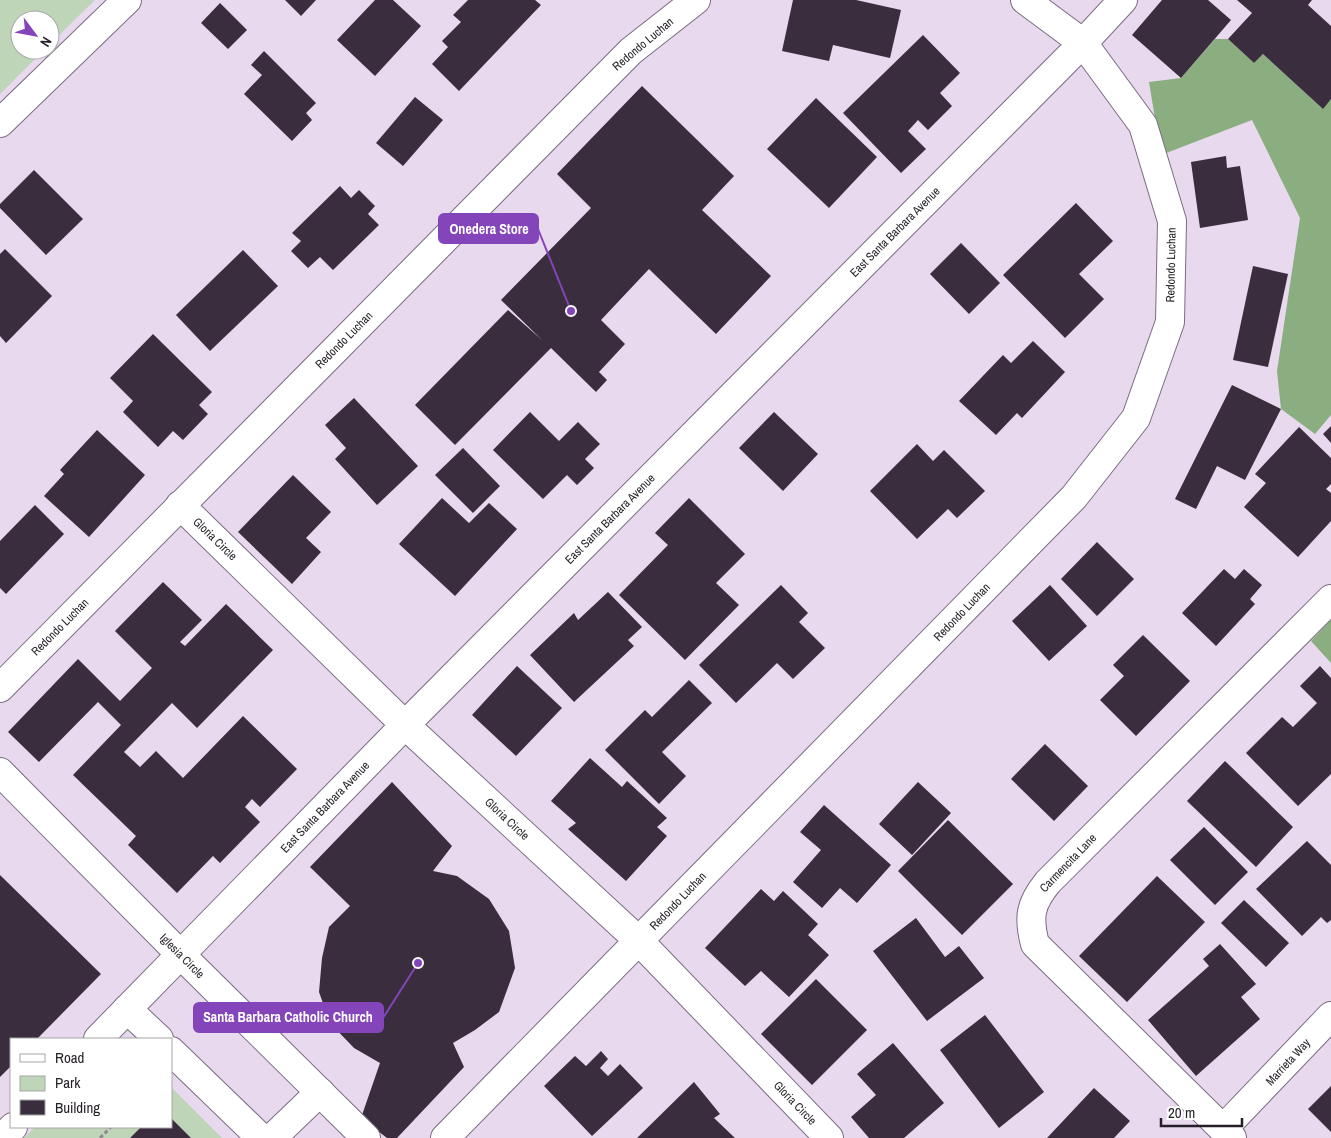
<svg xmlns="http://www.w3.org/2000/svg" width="1331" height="1138" viewBox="0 0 1331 1138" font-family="'Archivo Narrow',sans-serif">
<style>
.green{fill:#bed6b7}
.forest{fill:#8bae81}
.building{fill:#392d3e}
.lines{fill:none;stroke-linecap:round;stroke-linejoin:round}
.minor-casing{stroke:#7a6d80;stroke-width:30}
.path{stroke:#928796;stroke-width:3;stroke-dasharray:4 2.5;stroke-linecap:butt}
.minor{stroke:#fff;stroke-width:28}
.labels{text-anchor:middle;stroke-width:5;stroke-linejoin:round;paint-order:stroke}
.street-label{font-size:12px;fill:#241e26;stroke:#fff}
.leader{fill:none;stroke:#8545ba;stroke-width:2}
.callout-dot{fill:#8545ba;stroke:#fff;stroke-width:2}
.callout{fill:#8545ba;stroke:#8545ba;stroke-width:2}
.callout-label{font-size:14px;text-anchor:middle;font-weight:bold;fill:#fff}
</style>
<rect width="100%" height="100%" fill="#e8d9ee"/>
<g class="green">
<polygon points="0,0 95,0 50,44 50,20 20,20 20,50 44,50 0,94"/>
<polygon points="171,1087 222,1138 24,1138 35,1127 171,1127"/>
</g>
<g class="forest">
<polygon points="1215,39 1228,39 1254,63 1263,54 1322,108 1331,99 1331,415 1315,434 1281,409 1277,371 1300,218 1252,120 1161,155 1149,82 1181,78"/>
<polygon points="1331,620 1331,663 1311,641"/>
</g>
<g class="building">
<polygon points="285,0 316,0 301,16"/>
<polygon points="375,0 393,0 421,26 375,76 337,40"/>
<polygon points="468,0 535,0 541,5 459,91 432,64 448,47 442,41 461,22 453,15"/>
<polygon points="793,0 856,0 901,10 890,58 833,45 829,61 782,51"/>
<polygon points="1162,0 1208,0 1231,20 1181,78 1132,35"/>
<polygon points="1237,0 1312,0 1308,5 1331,26 1331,99 1323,109 1263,54 1254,63 1228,39 1252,13"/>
<polygon points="220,3 247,30 228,49 201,23"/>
<polygon points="923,35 960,73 940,93 952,106 928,130 918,120 908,131 926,149 901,173 843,113"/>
<polygon points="264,51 316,103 306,113 312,120 292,141 244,94 262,75 251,65"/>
<polygon points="642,86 734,176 702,210 771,276 716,334 649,269 601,320 625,344 599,372 607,380 596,392 551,348 455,445 415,405 508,310 542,340 501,300 591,208 557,174"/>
<polygon points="415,97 443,120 403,166 376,143"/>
<polygon points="816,98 877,157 829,208 767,149"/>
<polygon points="1226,156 1227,168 1240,166 1248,220 1200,228 1191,162"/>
<polygon points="34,170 83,219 46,255 0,208 0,204"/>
<polygon points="340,186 351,198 359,190 375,206 368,214 379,225 333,270 320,257 308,268 291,251 301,241 292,233"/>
<polygon points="1076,203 1113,241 1079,274 1104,299 1065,338 1003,275"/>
<polygon points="961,243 1000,283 969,314 930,274"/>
<polygon points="5,249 52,296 6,343 0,336 0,254"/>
<polygon points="243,250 278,286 210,351 176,315"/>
<polygon points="1253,266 1288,274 1268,367 1233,360"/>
<polygon points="153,334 212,392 199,405 208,414 183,440 173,431 158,447 123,412 133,401 110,378"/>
<polygon points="1033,341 1065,372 1022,418 1017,413 996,435 959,401 1003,355 1011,363"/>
<polygon points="1232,385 1281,409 1245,480 1217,466 1196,509 1175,499"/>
<polygon points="354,398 418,466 377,505 335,459 346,448 325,425"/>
<polygon points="530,412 559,441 578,422 600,444 585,459 594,468 577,485 567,475 543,499 493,450"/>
<polygon points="774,412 818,454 783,491 739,448"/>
<polygon points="1331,426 1331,443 1323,434"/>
<polygon points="1299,427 1331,458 1331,484 1326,489 1331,493 1331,521 1298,557 1244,507 1266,483 1255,474"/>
<polygon points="97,430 145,475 89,537 44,496 64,474 60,470"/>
<polygon points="917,444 933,461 944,450 985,491 957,518 948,509 917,539 870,491"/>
<polygon points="463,448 500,486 473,513 435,475"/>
<polygon points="293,475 331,512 306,538 321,552 292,584 238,532"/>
<polygon points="442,498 469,523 489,503 517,529 455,596 399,544"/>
<polygon points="689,498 745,554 716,583 739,605 685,660 619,595 668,545 655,533"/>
<polygon points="35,505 64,534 6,594 0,588 0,541"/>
<polygon points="1097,542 1134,579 1097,616 1061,579"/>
<polygon points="1224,569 1235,579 1244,569 1262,585 1250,599 1255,604 1216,646 1182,613"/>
<polygon points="163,582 202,620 180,642 185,646 226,604 273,650 197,728 172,703 124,752 140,767 156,751 183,778 243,716 297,769 260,807 252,799 245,807 260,822 220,863 213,856 177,893 128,845 136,836 73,775 121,725 98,702 39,762 8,732 78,659 120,701 152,668 115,631"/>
<polygon points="781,585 808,613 799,622 825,648 793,679 777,663 736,703 699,665"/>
<polygon points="1050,585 1087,626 1049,661 1012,621"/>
<polygon points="608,592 642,627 628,640 634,646 574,702 530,655 574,613 578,620"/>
<polygon points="1143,635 1190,681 1136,736 1100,700 1124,676 1113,665"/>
<polygon points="517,666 562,708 516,756 472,715"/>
<polygon points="1320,666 1331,678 1331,774 1298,806 1246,753 1282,717 1293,727 1317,703 1300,686"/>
<polygon points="689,680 712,703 662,752 686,776 659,804 605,750 645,710 652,717"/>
<polygon points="1045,744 1088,786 1054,821 1011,779"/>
<polygon points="590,758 622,787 627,781 667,818 657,827 667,836 626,881 568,829 576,823 551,801"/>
<polygon points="1225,761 1293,827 1256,867 1187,801"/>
<polygon points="392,782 452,846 433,871 457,876 489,899 509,931 515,968 499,1012 475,1030 453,1043 464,1067 397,1138 387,1138 361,1118 380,1063 354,1048 330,1023 319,992 322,958 329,927 350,906 310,867"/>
<polygon points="918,782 951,813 912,855 879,824"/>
<polygon points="824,805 891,865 857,903 840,888 822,908 793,882 821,850 800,832"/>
<polygon points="948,820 1013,884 962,935 898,871"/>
<polygon points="1204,827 1248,872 1215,905 1170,860"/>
<polygon points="1307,841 1331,865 1331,920 1327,923 1321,917 1302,936 1256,889"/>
<polygon points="0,875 101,974 37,1039 11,1039 11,1066 0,1077"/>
<polygon points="1157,876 1205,922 1127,1002 1079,956"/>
<polygon points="761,889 774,901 783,891 818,924 808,935 829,955 789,997 761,971 745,986 705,948"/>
<polygon points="1244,900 1289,943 1266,967 1221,923"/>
<polygon points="916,918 945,957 959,946 984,978 927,1021 873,951"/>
<polygon points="1220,944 1256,984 1241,997 1260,1019 1196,1076 1148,1020 1209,966 1203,959"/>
<polygon points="816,979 867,1030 812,1085 761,1034"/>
<polygon points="985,1015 1044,1092 999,1128 940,1050"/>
<polygon points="893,1043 944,1103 904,1138 869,1138 851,1117 876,1095 857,1074"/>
<polygon points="601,1051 608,1059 600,1068 608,1076 620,1064 643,1088 592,1136 544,1086 575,1056 586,1066"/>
<polygon points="694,1082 720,1114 714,1118 735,1138 637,1138"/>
<polygon points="1331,1086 1331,1132 1308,1109"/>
<polygon points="1094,1088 1130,1121 1114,1138 1047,1138"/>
<polygon points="171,1118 191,1138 130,1138 141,1127 171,1127"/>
</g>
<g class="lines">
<defs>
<g id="minor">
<polyline points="0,123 127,0"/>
<polyline points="180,505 405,725 639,941 829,1138"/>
<polyline points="0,688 631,51 696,0"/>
<polyline points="0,772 180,954 366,1138"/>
<polyline points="127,1009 159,1039"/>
<polyline points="98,1039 405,725 1083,43 1123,0"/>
<polyline points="171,1051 261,1138"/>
<polyline points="1223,1129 1331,1016"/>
<polyline points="2,1138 13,1127"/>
<polyline points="272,1138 320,1092"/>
<polyline points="445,1138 1074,497 1136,418 1170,322 1172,221 1143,125 1083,43 1025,0"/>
<path d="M1232 1138 1035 944C1028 917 1030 904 1048 882L1331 599"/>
</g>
</defs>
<use href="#minor" class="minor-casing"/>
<polyline class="path" points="100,1138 111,1127"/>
<use href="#minor" class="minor"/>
</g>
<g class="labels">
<g class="street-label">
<text transform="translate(643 44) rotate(-40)" y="4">Redondo Luchan</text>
<text transform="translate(895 232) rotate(-45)" y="4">East Santa Barbara Avenue</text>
<text transform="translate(1171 265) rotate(-89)" y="4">Redondo Luchan</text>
<text transform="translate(344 340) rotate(-45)" y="4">Redondo Luchan</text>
<text transform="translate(610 519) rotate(-45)" y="4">East Santa Barbara Avenue</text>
<text transform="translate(215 539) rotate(44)" y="4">Gloria Circle</text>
<text transform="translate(962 612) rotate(-46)" y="4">Redondo Luchan</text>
<text transform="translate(60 627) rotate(-45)" y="4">Redondo Luchan</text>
<text transform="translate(325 807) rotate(-46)" y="4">East Santa Barbara Avenue</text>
<text transform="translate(507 819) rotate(43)" y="4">Gloria Circle</text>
<text transform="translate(1068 863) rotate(-46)" y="4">Carmencita Lane</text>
<text transform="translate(678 901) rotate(-46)" y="4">Redondo Luchan</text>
<text transform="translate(182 956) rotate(45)" y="4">Iglesia Circle</text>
<text transform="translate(1288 1062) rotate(-47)" y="4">Marrieta Way</text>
<text transform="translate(795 1103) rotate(46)" y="4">Gloria Circle</text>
</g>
</g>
<path class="leader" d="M571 311L538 229M418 963L383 1018"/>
<g class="callout-dot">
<circle cx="571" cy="311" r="5"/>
<circle cx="418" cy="963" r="5"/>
</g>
<g class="callout">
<rect x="439" y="214" width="99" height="29" rx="5"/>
<rect x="194" y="1003" width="189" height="29" rx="5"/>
</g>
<g class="callout-label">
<text x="489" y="234">Onedera Store</text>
<text x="288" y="1022">Santa Barbara Catholic Church</text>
</g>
<rect x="10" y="1038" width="162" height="90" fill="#ffffff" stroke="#a7a5a8"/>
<rect x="20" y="1054" width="25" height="8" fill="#ffffff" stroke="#a7a5a8"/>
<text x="55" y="1063" font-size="15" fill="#241e26">Road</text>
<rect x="20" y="1076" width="25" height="15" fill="#bed6b7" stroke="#a7a5a8"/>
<text x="55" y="1088" font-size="15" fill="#241e26">Park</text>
<rect x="20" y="1100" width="25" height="15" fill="#392d3e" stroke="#a7a5a8"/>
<text x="55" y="1113" font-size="15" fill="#241e26">Building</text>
<g transform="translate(35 35) rotate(122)"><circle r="24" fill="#ffffff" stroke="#a7a5a8"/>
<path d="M0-4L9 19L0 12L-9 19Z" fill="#8545ba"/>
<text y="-8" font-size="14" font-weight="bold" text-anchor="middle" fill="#241e26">N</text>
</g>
<path d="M1161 1118v8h81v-8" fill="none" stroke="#241e26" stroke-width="2.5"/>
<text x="1168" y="1118" font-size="15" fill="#241e26" stroke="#ffffff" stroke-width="4" paint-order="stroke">20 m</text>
</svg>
